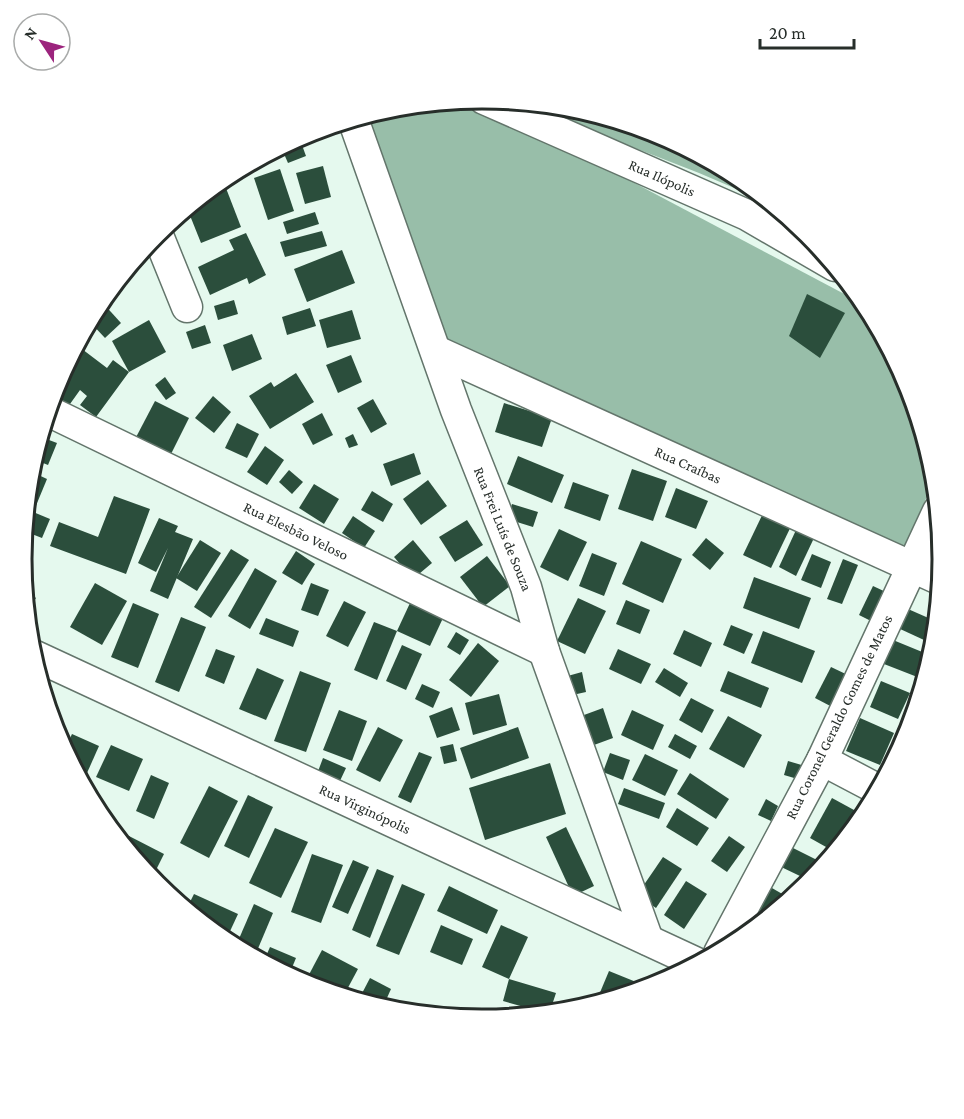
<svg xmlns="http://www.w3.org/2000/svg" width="964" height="1119" viewBox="0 0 964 1119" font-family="'Crimson Pro',serif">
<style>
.forest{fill:#98bea9}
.building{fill:#2b4e3c}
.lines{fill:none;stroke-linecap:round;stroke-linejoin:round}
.street-casing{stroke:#63756b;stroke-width:33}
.street{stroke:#fff;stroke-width:30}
.labels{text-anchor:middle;stroke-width:6;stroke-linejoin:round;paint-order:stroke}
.street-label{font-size:15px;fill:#272e2a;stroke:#fff}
.rim{fill:none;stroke:#272e2a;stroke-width:3}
</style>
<rect width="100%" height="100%" fill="#e5f9ee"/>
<g class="forest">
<polygon points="476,99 867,306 908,383 934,470 935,479 902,551 449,346 363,116 392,107"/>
<polygon points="517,102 572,107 659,134 738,176 774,205 699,173"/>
</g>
<g class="building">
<polygon points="299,137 306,156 288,163 281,147"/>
<polygon points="323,166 331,197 305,204 296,173"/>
<polygon points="280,169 294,211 268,220 254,178"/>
<polygon points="224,183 241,227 201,243 187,208 211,189"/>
<polygon points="315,212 319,224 287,234 283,222"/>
<polygon points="322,231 327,246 285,257 280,242"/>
<polygon points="246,233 266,275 249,284 247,278 210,295 198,267 234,250 229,240"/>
<polygon points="342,250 355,283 307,302 294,269"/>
<polygon points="807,294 845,313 820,358 789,336"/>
<polygon points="234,300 238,314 218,320 214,306"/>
<polygon points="101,301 121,323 105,338 89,321"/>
<polygon points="310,308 316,326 287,335 282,317"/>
<polygon points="352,310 361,339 327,348 319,320"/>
<polygon points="149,320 166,352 129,372 112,341"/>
<polygon points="205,325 211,343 192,349 186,332"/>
<polygon points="252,334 262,359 232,371 223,345"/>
<polygon points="78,346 107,368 113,360 129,372 96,417 80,405 87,396 80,390 65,411 51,400 56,383"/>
<polygon points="351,355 362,382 338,393 326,365"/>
<polygon points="296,373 314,402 270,429 249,396 271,382 274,387"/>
<polygon points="165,377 176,393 166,400 155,385"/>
<polygon points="213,396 231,412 214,433 195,418"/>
<polygon points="373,399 387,424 371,433 357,408"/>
<polygon points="155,401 189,418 168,460 133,443"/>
<polygon points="504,403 552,418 542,447 495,432"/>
<polygon points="322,413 333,435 313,445 302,424"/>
<polygon points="237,423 259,434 247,458 225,448"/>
<polygon points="353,434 358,445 349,448 345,438"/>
<polygon points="41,437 57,443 48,465 33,459"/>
<polygon points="265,446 284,460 267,485 247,472"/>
<polygon points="414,453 421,474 391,486 383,464"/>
<polygon points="518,456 564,475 552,503 507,484"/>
<polygon points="632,469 667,481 653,521 618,509"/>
<polygon points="289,470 303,482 292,494 279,482"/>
<polygon points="30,471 47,479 35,508 26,505"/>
<polygon points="428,480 447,506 421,525 403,499"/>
<polygon points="573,482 609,495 600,521 564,508"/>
<polygon points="314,484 339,499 324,524 299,508"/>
<polygon points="676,488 708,501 696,529 665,517"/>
<polygon points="372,491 393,504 383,522 361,510"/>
<polygon points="114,496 150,509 126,574 50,546 59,522 98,537"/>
<polygon points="512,504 538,512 533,527 507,519"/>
<polygon points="766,507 794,520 771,568 743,555"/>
<polygon points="26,509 50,519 42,538 24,531"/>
<polygon points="353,516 375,531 364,548 342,533"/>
<polygon points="159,518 178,526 175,532 193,539 168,599 150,591 168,548 156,572 138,563"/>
<polygon points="467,520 483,545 455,562 439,537"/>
<polygon points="559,529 587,542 568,581 540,567"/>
<polygon points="796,530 814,538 796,576 779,567"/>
<polygon points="706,538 724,553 710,570 692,555"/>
<polygon points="200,540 221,553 197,591 176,578"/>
<polygon points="413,540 432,563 413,579 394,557"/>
<polygon points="641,541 682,559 663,603 622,584"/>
<polygon points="231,549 249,560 211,618 194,607"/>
<polygon points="296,551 315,564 302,585 282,573"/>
<polygon points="592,553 617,563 604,596 579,586"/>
<polygon points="812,554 831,562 821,588 801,580"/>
<polygon points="487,556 510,586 483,607 460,577"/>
<polygon points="843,559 858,565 842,604 827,599"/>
<polygon points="255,568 277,581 250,629 228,616"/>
<polygon points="754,577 811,598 799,629 743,608"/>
<polygon points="95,583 127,601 102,645 70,627"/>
<polygon points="311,583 329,590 318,616 301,610"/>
<polygon points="873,586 888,593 873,622 859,615"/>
<polygon points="24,589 36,598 26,613"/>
<polygon points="938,592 940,593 938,607 931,603"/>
<polygon points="578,598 606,611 585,654 557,641"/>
<polygon points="626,600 650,610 640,634 616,624"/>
<polygon points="344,601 366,612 348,647 326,636"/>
<polygon points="133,603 159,614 138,668 111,657"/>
<polygon points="410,603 443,618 430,646 397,631"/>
<polygon points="908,609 933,620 924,640 898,628"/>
<polygon points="181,617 206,627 179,692 155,682"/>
<polygon points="266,618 299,631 293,647 259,634"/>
<polygon points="374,622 397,631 377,680 354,670"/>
<polygon points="731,625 753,634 744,654 723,645"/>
<polygon points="937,625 935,641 928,631"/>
<polygon points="684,630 712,643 701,667 673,654"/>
<polygon points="763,631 815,651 802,683 751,663"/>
<polygon points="456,632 469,640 460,655 447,647"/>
<polygon points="893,640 932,656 925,680 884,664"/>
<polygon points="478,643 499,661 471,697 449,680"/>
<polygon points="402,645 422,654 406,690 386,681"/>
<polygon points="216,649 235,656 224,684 205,676"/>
<polygon points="618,649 651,664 641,684 609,669"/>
<polygon points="831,667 852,677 836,709 815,698"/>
<polygon points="257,668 284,680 266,720 239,709"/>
<polygon points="664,668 688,683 680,697 655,682"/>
<polygon points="300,671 331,683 306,752 274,741"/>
<polygon points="728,671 769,688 761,708 720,691"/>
<polygon points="582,672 586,692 568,696 564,677"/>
<polygon points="881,681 910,693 898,719 870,707"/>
<polygon points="422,684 440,692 433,708 415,699"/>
<polygon points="499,694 507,725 473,735 465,703"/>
<polygon points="691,698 714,710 702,733 679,720"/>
<polygon points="452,707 460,730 437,738 429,716"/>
<polygon points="603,708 613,738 594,745 584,715"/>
<polygon points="339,710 367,721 352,761 323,750"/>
<polygon points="632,710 664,725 653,750 621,735"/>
<polygon points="50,716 60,721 55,732"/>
<polygon points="728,716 762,735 744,768 709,749"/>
<polygon points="860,718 894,733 880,765 846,751"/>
<polygon points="378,727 403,740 380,782 356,770"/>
<polygon points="518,727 529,758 471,779 460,748"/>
<polygon points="72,734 99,746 83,782 64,751"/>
<polygon points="675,734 697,746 690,759 668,747"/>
<polygon points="453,744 457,761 444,764 440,747"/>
<polygon points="111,745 143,759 129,791 96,777"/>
<polygon points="419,752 432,757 411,803 398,797"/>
<polygon points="610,753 630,760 623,780 603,772"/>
<polygon points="645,754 678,770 665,796 632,780"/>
<polygon points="323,758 346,768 339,783 317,774"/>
<polygon points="788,761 805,766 801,780 784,775"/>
<polygon points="550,763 566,814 485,840 469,788"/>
<polygon points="690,773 729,799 716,819 677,794"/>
<polygon points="151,775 169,783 154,819 136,811"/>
<polygon points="209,786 238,801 209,858 180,843"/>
<polygon points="624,788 665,803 659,819 618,804"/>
<polygon points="248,795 273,807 249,858 224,846"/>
<polygon points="832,798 865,816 835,852 810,838"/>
<polygon points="766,799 778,806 771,821 758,815"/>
<polygon points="677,808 709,828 697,846 666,827"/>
<polygon points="566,827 594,886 573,896 546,837"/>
<polygon points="275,828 308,842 281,898 249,883"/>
<polygon points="129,836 164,854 151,880 124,846"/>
<polygon points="729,836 745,847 727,872 711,861"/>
<polygon points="787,845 825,864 808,886 798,894 792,891 800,876 777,865"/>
<polygon points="312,854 343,865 321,923 291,912"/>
<polygon points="663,857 682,869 656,908 637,895"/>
<polygon points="353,860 369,867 348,914 332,907"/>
<polygon points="377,869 394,876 370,938 352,930"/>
<polygon points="686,881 707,894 684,929 664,915"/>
<polygon points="402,884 425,894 399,955 376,946"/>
<polygon points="765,884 791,899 769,918 751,907"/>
<polygon points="449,886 498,910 487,934 437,911"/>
<polygon points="194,894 238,914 225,942 186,910"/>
<polygon points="254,904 273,913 254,958 235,948"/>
<polygon points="441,925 473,939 462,965 430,952"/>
<polygon points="501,925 528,937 509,979 556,993 549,1014 503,1001 509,979 482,967"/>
<polygon points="270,947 296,958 289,975 263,963"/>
<polygon points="322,950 358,969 343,997 304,984"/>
<polygon points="609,971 646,986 644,990 599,1003 596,1002"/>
<polygon points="370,978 391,989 382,1009 358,1001"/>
</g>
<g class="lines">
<defs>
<g id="street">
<polyline points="484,99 747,215 835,266"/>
<polyline points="353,119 456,410 526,587 544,651 648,940"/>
<polyline points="157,233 187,307"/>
<polyline points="436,351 941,580"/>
<polyline points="48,411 544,651"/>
<polyline points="31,654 699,964"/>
<polyline points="822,760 879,790"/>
<polyline points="719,953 822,760 938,511"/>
</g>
</defs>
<use href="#street" class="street-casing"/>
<use href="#street" class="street"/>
</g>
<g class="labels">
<g class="street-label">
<text transform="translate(662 178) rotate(24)" y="5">Rua Ilópolis</text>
<text transform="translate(688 465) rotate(24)" y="5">Rua Craíbas</text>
<text transform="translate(503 529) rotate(68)" y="5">Rua Frei Luís de Souza</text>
<text transform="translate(296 531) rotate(26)" y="5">Rua Elesbão Veloso</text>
<text transform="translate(839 717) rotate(-64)" y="5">Rua Coronel Geraldo Gomes de Matos</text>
<text transform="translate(365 809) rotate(25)" y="5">Rua Virginópolis</text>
</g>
</g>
<path d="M0 0H964V1119H0ZM32 559a450 450 0 1 1 900 0a450 450 0 1 1-900 0Z" fill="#fff" fill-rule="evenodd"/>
<path class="rim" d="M32 559a450 450 0 1 1 900 0a450 450 0 1 1-900 0Z"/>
<g transform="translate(42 42) rotate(306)"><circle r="28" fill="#ffffff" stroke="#a9abaa" stroke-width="1.5"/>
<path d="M0-4.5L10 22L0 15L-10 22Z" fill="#9c247d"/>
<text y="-9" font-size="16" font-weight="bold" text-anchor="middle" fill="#272e2a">N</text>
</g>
<path d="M760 39v9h94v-9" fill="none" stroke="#272e2a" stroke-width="3"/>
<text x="769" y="39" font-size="18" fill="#272e2a" stroke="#ffffff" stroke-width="4.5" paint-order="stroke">20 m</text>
</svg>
